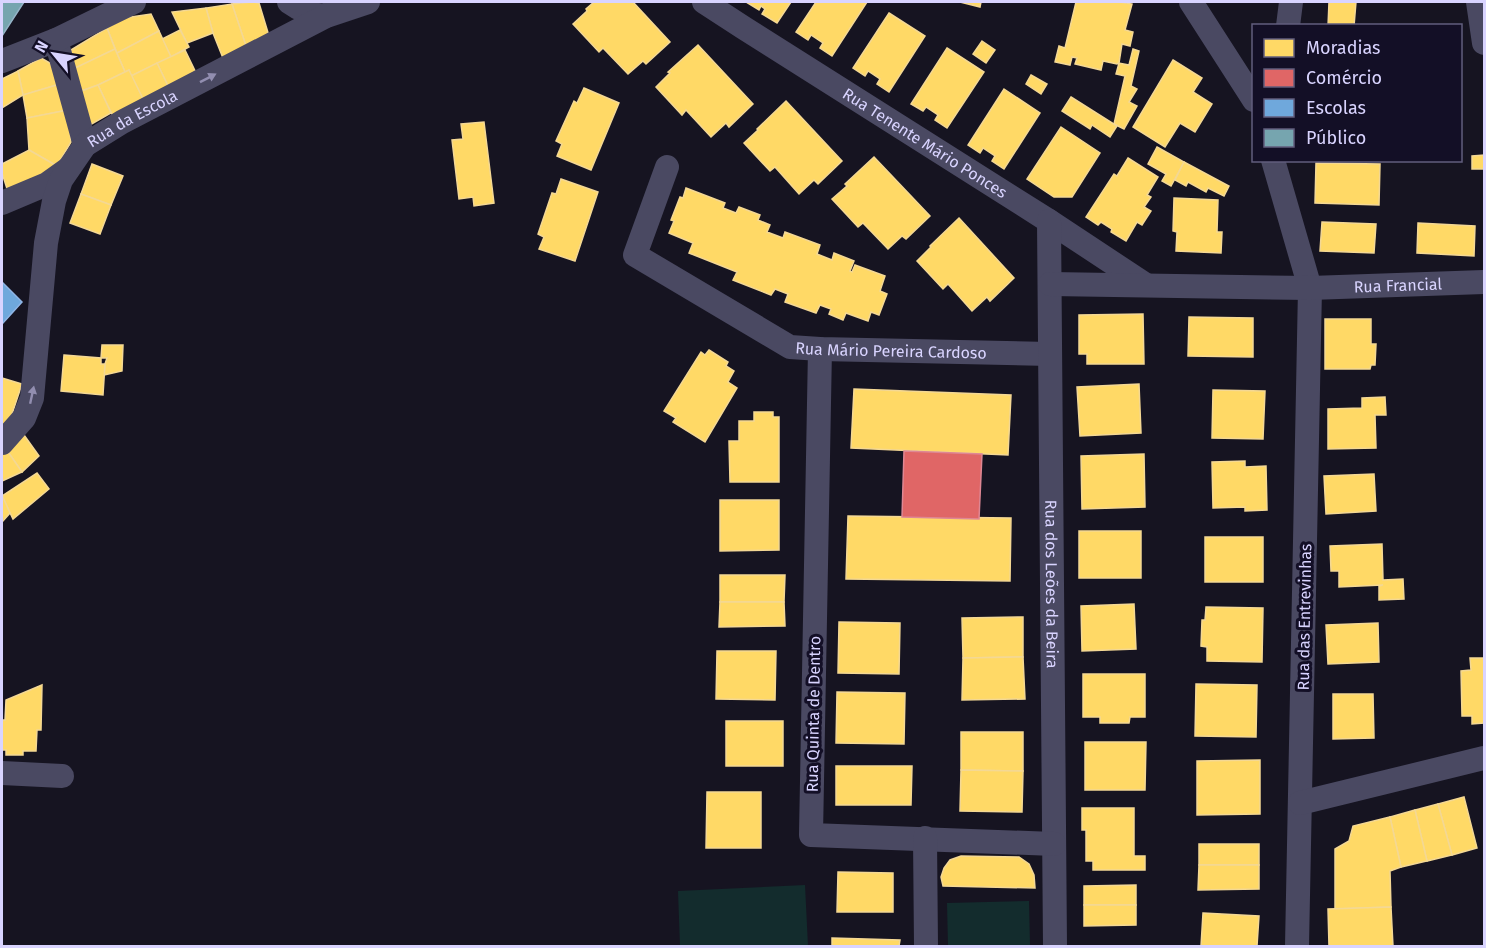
<svg xmlns="http://www.w3.org/2000/svg" width="1486" height="948" viewBox="0 0 1486 948" font-family="'Fira Sans',sans-serif">
<style>
.green{fill:#132c2d}
.homes{fill:#ffd966;stroke:#f4d894;stroke-width:1.5}
.shops{fill:#e06666;stroke:#de8794;stroke-width:1.5}
.schools{fill:#6fa8dc;stroke:#8fb5e6;stroke-width:1.5}
.public{fill:#76a5af;stroke:#94b3c7;stroke-width:1.5}
.lines{fill:none;stroke-linecap:round;stroke-linejoin:round}
.minor{stroke:#4a4962;stroke-width:24}
.oneway{fill:#928eb0}
.labels{text-anchor:middle;stroke-width:6;stroke-linejoin:round;paint-order:stroke}
.street-label{font-size:16px;fill:#d9d4ff;stroke:#130f26}
</style>
<rect width="100%" height="100%" fill="#161421"/>
<g class="green">
<polygon points="805,885 808,946 680,946 678,891"/>
<polygon points="1029,901 1030,946 948,946 947,903"/>
</g>
<g class="homes">
<polygon points="252,2 259,3 269,36 247,49 232,4"/>
<polygon points="594,2 633,2 670,42 646,64 643,61 628,74 603,48 599,52 573,24 587,11 586,9"/>
<polygon points="746,2 791,2 777,23 762,14 765,9 761,6 759,10"/>
<polygon points="816,2 867,2 832,56 820,48 823,43 811,35 808,40 796,32"/>
<polygon points="960,2 981,2 980,7"/>
<polygon points="1076,2 1120,2 1132,4 1125,30 1133,32 1130,46 1122,44 1119,63 1117,64 1103,61 1101,70 1075,64 1077,58 1072,57 1070,65 1055,62 1059,46 1065,48"/>
<polygon points="1329,2 1356,2 1354,26 1328,26"/>
<polygon points="232,4 247,49 223,58 213,33 206,8"/>
<polygon points="206,8 213,33 187,43 172,12"/>
<polygon points="889,13 925,36 889,92 877,84 880,79 868,71 865,76 853,68"/>
<polygon points="151,14 159,31 117,53 107,28 124,18"/>
<polygon points="107,28 115,49 72,70 71,50"/>
<polygon points="180,30 189,47 171,57 162,39"/>
<polygon points="159,31 171,57 131,76 129,70 125,72 117,53"/>
<polygon points="982,41 995,50 986,63 973,54"/>
<polygon points="698,45 753,104 729,127 726,123 711,137 686,110 682,115 656,87 670,73 668,72"/>
<polygon points="947,48 984,72 947,128 935,120 938,115 926,107 923,111 911,104"/>
<polygon points="115,49 125,72 98,85 76,93 75,68"/>
<polygon points="1133,49 1139,51 1131,86 1137,89 1129,102 1137,106 1124,129 1114,124 1125,76 1116,74 1119,63 1129,65"/>
<polygon points="185,50 197,75 169,88 157,63"/>
<polygon points="41,58 50,63 60,84 23,95 18,71"/>
<polygon points="1173,60 1202,78 1193,92 1212,104 1195,132 1180,123 1165,147 1133,127"/>
<polygon points="157,63 169,88 144,101 131,76"/>
<polygon points="129,70 144,101 113,116 98,85"/>
<polygon points="18,71 23,95 2,108 2,79"/>
<polygon points="1031,75 1047,84 1041,94 1026,84"/>
<polygon points="60,84 68,110 27,118 23,95"/>
<polygon points="98,85 111,113 90,125 76,93"/>
<polygon points="584,88 619,103 591,170 557,156 562,144 556,141 574,101 577,103"/>
<polygon points="1004,89 1040,113 1004,169 992,161 995,156 983,148 980,153 968,145"/>
<polygon points="1071,97 1117,126 1110,137 1092,125 1090,129 1062,111"/>
<polygon points="786,101 842,161 818,184 814,180 799,194 775,167 770,171 744,143 758,130 757,129"/>
<polygon points="68,110 71,142 57,166 29,150 27,118"/>
<polygon points="484,122 494,203 474,206 473,197 459,199 452,140 463,139 461,124"/>
<polygon points="1061,127 1100,153 1072,197 1054,197 1027,179"/>
<polygon points="1157,147 1184,162 1171,186 1162,181 1166,174 1148,164"/>
<polygon points="29,150 57,166 8,192 2,173 2,164"/>
<polygon points="1484,155 1484,169 1472,169 1472,156"/>
<polygon points="874,157 930,216 906,239 902,236 888,249 863,223 858,227 832,199 847,186 845,184"/>
<polygon points="1128,158 1158,177 1147,195 1151,197 1144,207 1151,211 1142,225 1137,222 1126,241 1111,232 1112,229 1101,222 1098,225 1086,217 1114,174 1117,176"/>
<polygon points="1184,162 1229,186 1224,196 1208,188 1206,192 1188,182 1186,186 1175,180"/>
<polygon points="1316,163 1380,164 1379,205 1315,203"/>
<polygon points="92,164 123,176 111,205 81,194"/>
<polygon points="561,179 598,192 575,261 539,249 544,237 538,234 552,193 556,194"/>
<polygon points="686,188 725,203 723,208 736,213 739,207 760,215 758,220 770,225 767,232 783,238 785,232 820,245 817,254 832,260 834,253 854,261 850,271 852,272 855,265 885,276 880,291 887,294 879,315 871,312 868,321 846,313 843,320 829,314 831,309 820,305 816,313 785,302 788,294 775,289 771,295 733,280 737,272 689,253 693,243 669,233 674,221 671,220 680,197 683,198"/>
<polygon points="81,194 111,205 100,234 70,223"/>
<polygon points="1174,198 1218,200 1217,232 1222,232 1221,253 1176,251 1177,232 1173,231"/>
<polygon points="959,218 1014,278 990,301 987,297 972,311 948,284 943,289 917,261 931,247 930,246"/>
<polygon points="1322,222 1376,224 1374,253 1320,251"/>
<polygon points="1418,223 1475,226 1474,256 1417,253"/>
<polygon points="1143,314 1144,364 1087,364 1087,354 1079,354 1079,315"/>
<polygon points="1189,317 1253,318 1253,357 1188,356"/>
<polygon points="1325,319 1371,319 1371,344 1376,344 1375,365 1371,365 1370,369 1325,369"/>
<polygon points="102,345 123,345 122,371 104,375 105,364 107,358 101,358"/>
<polygon points="709,350 728,362 726,366 734,371 728,382 737,388 705,442 673,422 676,418 664,411 701,352 705,355"/>
<polygon points="64,355 101,358 101,364 105,364 103,395 61,391"/>
<polygon points="2,378 22,384 8,426 2,424"/>
<polygon points="1139,384 1141,433 1080,436 1077,387"/>
<polygon points="854,389 1011,395 1008,455 851,448"/>
<polygon points="1213,390 1265,391 1263,439 1212,438"/>
<polygon points="1385,397 1386,415 1375,415 1376,448 1328,449 1328,409 1362,408 1362,398"/>
<polygon points="754,412 773,412 773,417 779,417 779,482 730,482 729,441 739,441 739,421 754,421"/>
<polygon points="24,435 39,456 22,472 6,449"/>
<polygon points="6,449 22,472 2,481 2,454"/>
<polygon points="1144,454 1145,507 1082,509 1081,456"/>
<polygon points="1245,461 1245,467 1266,466 1267,510 1245,511 1245,507 1213,508 1212,462"/>
<polygon points="37,473 49,489 13,519 2,496"/>
<polygon points="1374,474 1376,511 1326,514 1324,476"/>
<polygon points="2,495 10,513 2,522"/>
<polygon points="720,500 779,500 779,550 720,551"/>
<polygon points="848,516 1011,518 1010,581 846,579"/>
<rect x="1079" y="531" width="62" height="47"/>
<rect x="1205" y="537" width="58" height="45"/>
<polygon points="1382,544 1383,580 1403,579 1404,599 1379,600 1379,586 1383,585 1339,587 1339,571 1331,571 1330,546"/>
<polygon points="720,575 785,575 784,602 720,602"/>
<polygon points="720,602 784,602 785,626 719,627"/>
<polygon points="1134,604 1136,649 1082,651 1081,606"/>
<polygon points="1206,607 1263,608 1262,662 1207,661 1207,647 1201,646 1202,620 1205,620"/>
<polygon points="1023,617 1023,657 963,658 962,618"/>
<polygon points="839,622 900,623 899,674 838,673"/>
<polygon points="1378,623 1379,662 1328,664 1326,625"/>
<polygon points="717,651 776,651 775,700 716,699"/>
<polygon points="1023,657 1025,699 962,700 963,658"/>
<polygon points="1470,658 1484,658 1484,723 1472,724 1472,716 1462,716 1461,671 1471,670"/>
<polygon points="1083,674 1145,674 1145,717 1130,717 1129,723 1100,723 1100,717 1083,717"/>
<polygon points="1196,684 1257,685 1256,737 1195,736"/>
<polygon points="42,685 41,730 37,730 36,751 23,751 23,755 6,755 6,750 2,750 2,720 5,720 6,700"/>
<polygon points="837,692 905,693 904,744 836,743"/>
<polygon points="1333,694 1373,694 1374,738 1333,739"/>
<rect x="726" y="721" width="57" height="45"/>
<polygon points="961,732 1023,732 1023,771 961,770"/>
<polygon points="1085,742 1146,742 1145,790 1085,790"/>
<polygon points="1260,760 1260,814 1197,815 1197,761"/>
<polygon points="836,766 912,766 911,805 836,805"/>
<polygon points="961,770 1023,771 1022,812 960,811"/>
<polygon points="707,792 761,792 761,848 706,848"/>
<polygon points="1464,797 1477,848 1452,855 1438,804"/>
<polygon points="1438,804 1452,855 1427,861 1415,810"/>
<polygon points="1082,808 1134,808 1134,856 1145,856 1145,870 1093,870 1093,861 1086,861 1086,830 1082,830"/>
<polygon points="1415,810 1427,861 1401,867 1390,817"/>
<polygon points="1390,817 1401,867 1390,871 1391,907 1335,909 1335,849 1349,841 1353,826"/>
<rect x="1199" y="844" width="60" height="21"/>
<polygon points="961,856 1019,857 1029,864 1034,875 1035,888 943,886 941,877 944,868 950,860"/>
<polygon points="1199,865 1259,865 1259,889 1198,890"/>
<polygon points="838,872 893,873 893,912 837,912"/>
<polygon points="1136,885 1136,905 1084,905 1084,886"/>
<polygon points="1084,905 1136,905 1136,925 1084,926"/>
<polygon points="1391,907 1393,946 1329,946 1328,909"/>
<polygon points="1203,913 1259,916 1257,946 1201,946"/>
<polygon points="832,938 900,940 899,946 832,946"/>
</g>
<polygon class="shops" points="904,451 982,454 979,519 902,517"/>
<polygon class="schools" points="2,282 22,302 2,324"/>
<polygon class="public" points="2,2 24,2 2,36"/>
<g class="lines">
<g class="minor">
<path d="M289 2C300 10 312 15 326 16L332 11"/>
<path id="s1" d="M704 2 744 28 1049 221 1146 285"/>
<polyline points="1191,2 1254,100"/>
<polyline points="1478,2 1484,43"/>
<polyline points="1288,26 1291,2"/>
<polyline points="56,40 85,145"/>
<polyline points="2,61 56,40 134,2"/>
<polyline points="1273,160 1310,288 1297,946"/>
<path id="s2" d="M667 167 635 255 790 347 820 349 1050 354"/>
<polyline points="2,203 47,184 68,169"/>
<path id="s3" d="M1049 221 1055 946"/>
<path id="s4" d="M1050 284 1310 288 1484 282"/>
<polyline points="820,349 811,835 1054,844"/>
<path id="s5" d="M2 443 24 418 32 398 46 243 54 201 61 180 85 145 122 122 326 16 368 2"/>
<polyline points="2,773 62,776"/>
<polyline points="1300,803 1484,758"/>
<polyline points="925,838 926,946"/>
</g>
</g>
<defs><path id="oneway-solid" d="M-6-.8H1V-3.2L6.5 0L1 3.2V.8H-6Z" transform="scale(1.5)"/></defs>
<g class="oneway">
<use href="#oneway-solid" transform="translate(208 78) rotate(-27)"/>
<use href="#oneway-solid" transform="translate(32 395) rotate(-78)"/>
</g>
<g class="labels">
<g class="street-label">
<text dy="6" stroke="none"><textPath href="#s5" startOffset="372">Rua da Escola</textPath></text>
<text dy="6" stroke="none"><textPath href="#s1" startOffset="262">Rua Tenente Mário Ponces</textPath></text>
<text dy="6" stroke="none"><textPath href="#s4" startOffset="348">Rua Francial</textPath></text>
<text dy="6" stroke="none"><textPath href="#s2" startOffset="375">Rua Mário Pereira Cardoso</textPath></text>
<text dy="6" stroke="none"><textPath href="#s3" startOffset="363">Rua dos Leões da Beira</textPath></text>
<text transform="translate(1304 617) rotate(-89)" y="6">Rua das Entrevinhas</text>
<text transform="translate(813 714) rotate(-89)" y="6">Rua Quinta de Dentro</text>
</g>
</g>
<rect width="1486" height="948" fill="none" stroke="#d9d4ff" stroke-width="6"/>
<rect x="1252" y="24" width="210" height="138" fill="#130f26" stroke="#625e7d" stroke-width="1.5"/>
<rect x="1264" y="39" width="30" height="18" fill="#ffd966" stroke="#625e7d" stroke-width="1.5"/>
<text x="1306" y="54" font-size="18" fill="#d9d4ff">Moradias</text>
<rect x="1264" y="69" width="30" height="18" fill="#e06666" stroke="#625e7d" stroke-width="1.5"/>
<text x="1306" y="84" font-size="18" fill="#d9d4ff">Comércio</text>
<rect x="1264" y="99" width="30" height="18" fill="#6fa8dc" stroke="#625e7d" stroke-width="1.5"/>
<text x="1306" y="114" font-size="18" fill="#d9d4ff">Escolas</text>
<rect x="1264" y="129" width="30" height="18" fill="#76a5af" stroke="#625e7d" stroke-width="1.5"/>
<text x="1306" y="144" font-size="18" fill="#d9d4ff">Público</text>
<g transform="translate(54 54) rotate(300)" stroke="#130f26" stroke-width="4.5" paint-order="stroke">
<path d="M0-4.5L10 22L0 15L-10 22Z" fill="#d9d4ff"/>
<text y="-9" font-size="16" font-weight="bold" text-anchor="middle" fill="#d9d4ff">N</text>
</g>
</svg>
